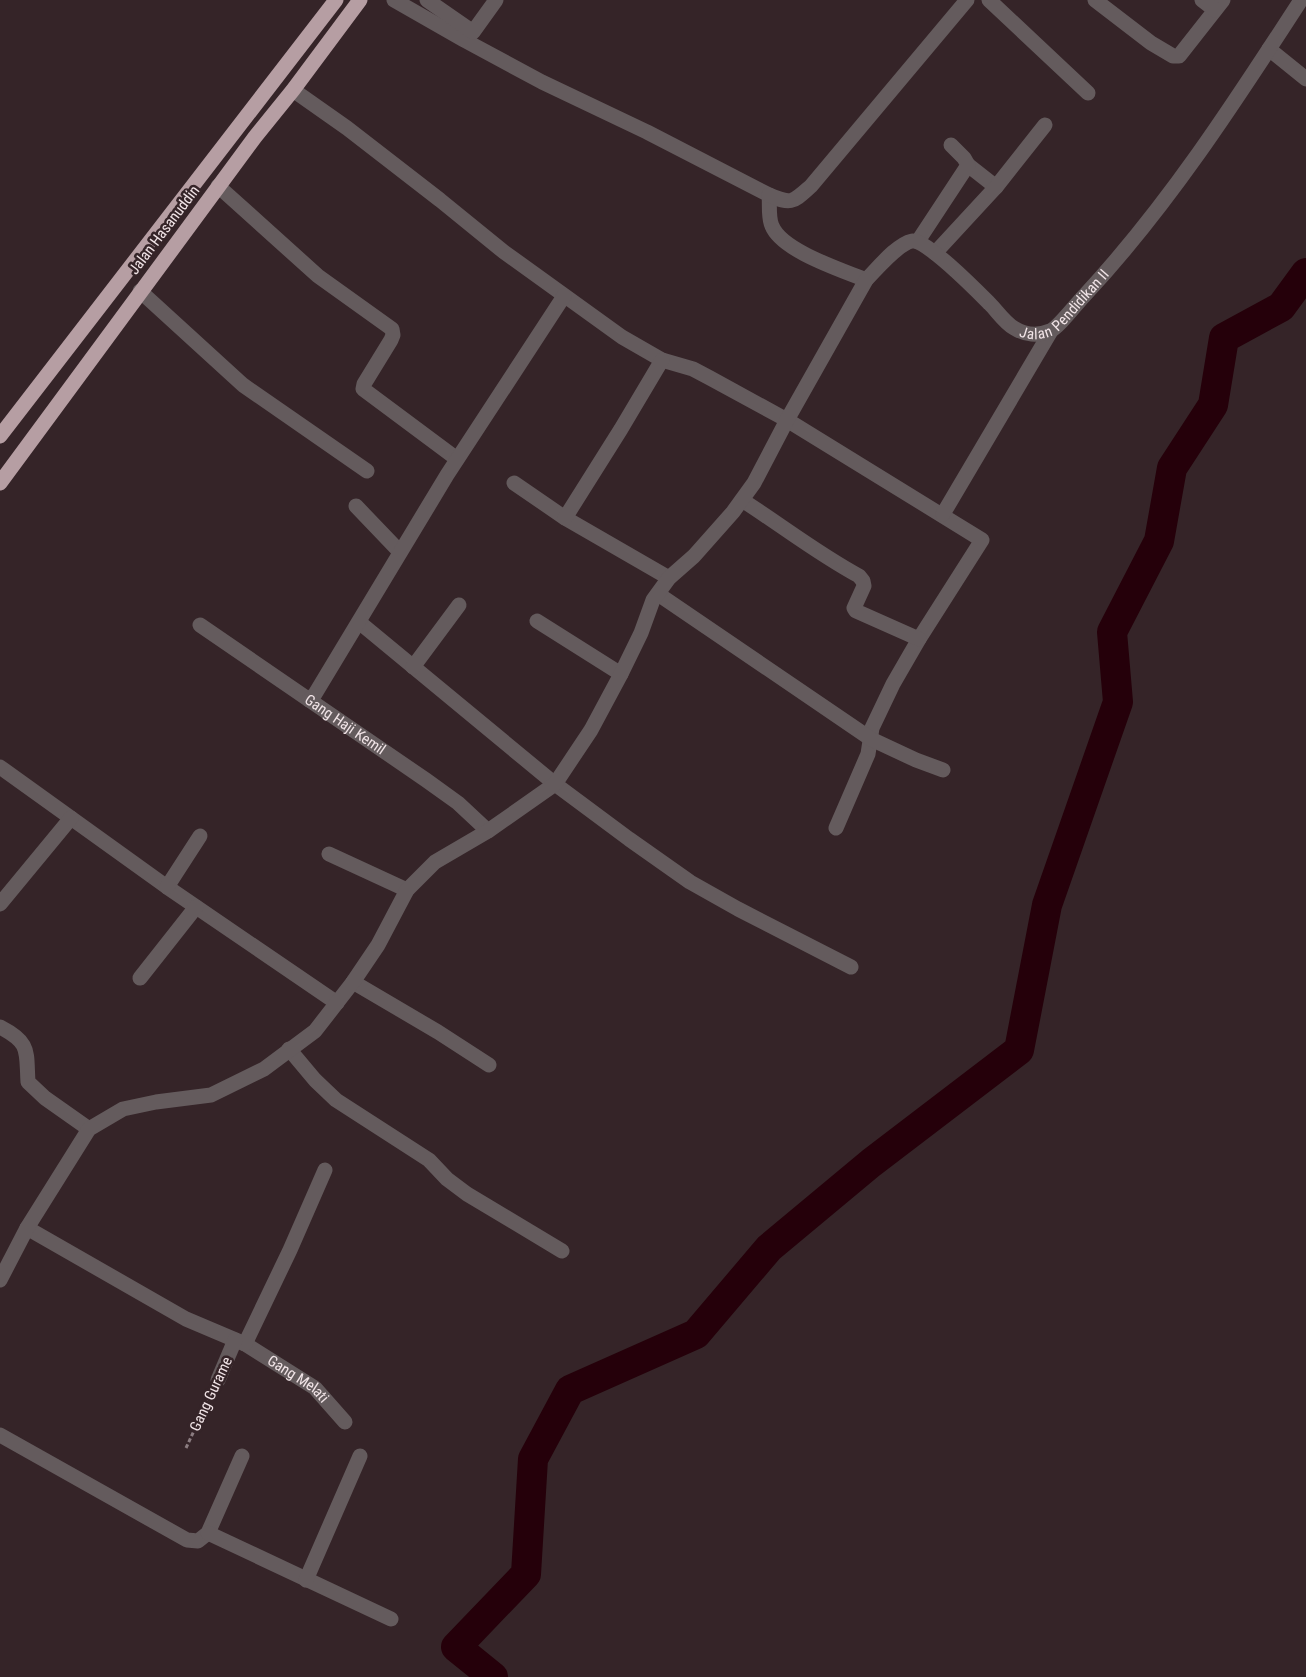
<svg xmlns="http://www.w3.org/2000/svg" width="1306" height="1677" viewBox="0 0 1306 1677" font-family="'Roboto Condensed',sans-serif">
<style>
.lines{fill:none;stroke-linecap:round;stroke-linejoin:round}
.river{stroke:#25000a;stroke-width:30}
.path{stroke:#8b7c80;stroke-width:3;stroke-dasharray:4 2.5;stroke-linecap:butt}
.minor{stroke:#645b5d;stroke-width:15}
.highway{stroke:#b69ea3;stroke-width:15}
.labels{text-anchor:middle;stroke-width:5;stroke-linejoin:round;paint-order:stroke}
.street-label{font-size:15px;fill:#f1e4e7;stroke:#352428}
</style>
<rect width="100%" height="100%" fill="#352428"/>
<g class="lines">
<polyline class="river" points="493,1677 456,1647 526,1574 533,1459 570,1390 696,1334 769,1248 871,1163 1019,1050 1047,905 1118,702 1112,632 1159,541 1172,468 1213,405 1224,338 1281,307 1306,273"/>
<polyline class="path" points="186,1448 212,1392"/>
<g class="minor">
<path d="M394 0 464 40 542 82 647 132 769 195C770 204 768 218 772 226 782 251 842 270 866 280"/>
<polyline points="427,0 473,32 496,0"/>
<polyline points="989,0 1088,93"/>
<polyline points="1095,0 1151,43 1173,56 1179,56 1223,0"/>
<polyline points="1202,0 1215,10"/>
<polyline points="1269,49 1306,79"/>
<polyline points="293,90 347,128 440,200 504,252 622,337 662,360 693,369 710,378 787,420 982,540 919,639 893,684 872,728 868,754 836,828"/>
<polyline points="968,165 996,187"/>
<polyline points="218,186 318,276 392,329 393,335 391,340 364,384 363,389 457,459"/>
<path d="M769 195C792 205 793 202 811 186L967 0"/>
<polyline points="918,241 968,165 964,158 951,145"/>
<polyline points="935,253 996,187 1045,125"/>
<polyline points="140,291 243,385 367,471"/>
<polyline points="514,483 565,518 669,578"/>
<path d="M742 500C781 525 818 554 859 576L863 581 864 586 854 608 856 611 919 639"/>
<polyline points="356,506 400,552"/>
<polyline points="943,514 1051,331"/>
<polyline points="565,518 621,429 662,360"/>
<polyline points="658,594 871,739 916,760 943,770"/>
<polyline points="537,621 621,674"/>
<polyline points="359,622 555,784 629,839 690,882 738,909 851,967"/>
<path id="s1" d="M200 625 426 780 458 803 488 831"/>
<polyline points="413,667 459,605"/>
<polyline points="309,700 315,694 447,475 564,296"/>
<polyline points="0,767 167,887 337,1003"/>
<polyline points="329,854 407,890"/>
<polyline points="167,887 200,836"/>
<polyline points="0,904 71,818"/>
<polyline points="140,978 196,907"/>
<polyline points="353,982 438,1032 489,1065"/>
<path d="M0 1027C31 1043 26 1051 28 1082L45 1098 89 1129"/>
<polyline points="289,1049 315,1080 336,1100 429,1160 447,1179 467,1194 562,1251"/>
<path id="s2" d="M27 1228 186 1319 245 1344 315 1388 345 1422"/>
<path id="s3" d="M0 1280 27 1228 89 1129 123 1109 156 1102 211 1095 264 1069 315 1031 353 982 378 945 407 890 435 862 488 831 555 784 591 730 621 674 641 633 653 600 669 578 694 556 733 512 754 483 787 420 866 280C877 269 897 244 912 241 925 238 979 293 990 304 997 311 1005 323 1014 328 1025 335 1038 336 1050 331 1058 328 1077 303 1084 296 1167 207 1235 102 1301 0"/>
<polyline points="245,1344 290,1250 325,1170"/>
<polyline points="218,1380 235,1340"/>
<polyline points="0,1435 187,1540 198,1541 208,1533 242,1456"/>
<polyline points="208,1533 391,1619"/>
<polyline points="306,1580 360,1456"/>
</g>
<g class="highway">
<polyline points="0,436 336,0"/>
<polyline points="0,483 255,137 293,90 360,0"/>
</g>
</g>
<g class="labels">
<g class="street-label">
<text transform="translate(164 230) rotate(-53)" y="5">Jalan Hasanuddin</text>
<text dy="5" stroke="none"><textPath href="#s3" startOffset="1634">Jalan Pendidikan II</textPath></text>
<text dy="5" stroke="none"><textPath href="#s1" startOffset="176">Gang Haji Kemil</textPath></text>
<text dy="5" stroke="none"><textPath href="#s2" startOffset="311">Gang Melati</textPath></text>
<text transform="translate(211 1394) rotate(-65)" y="5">Gang Gurame</text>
</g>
</g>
</svg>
